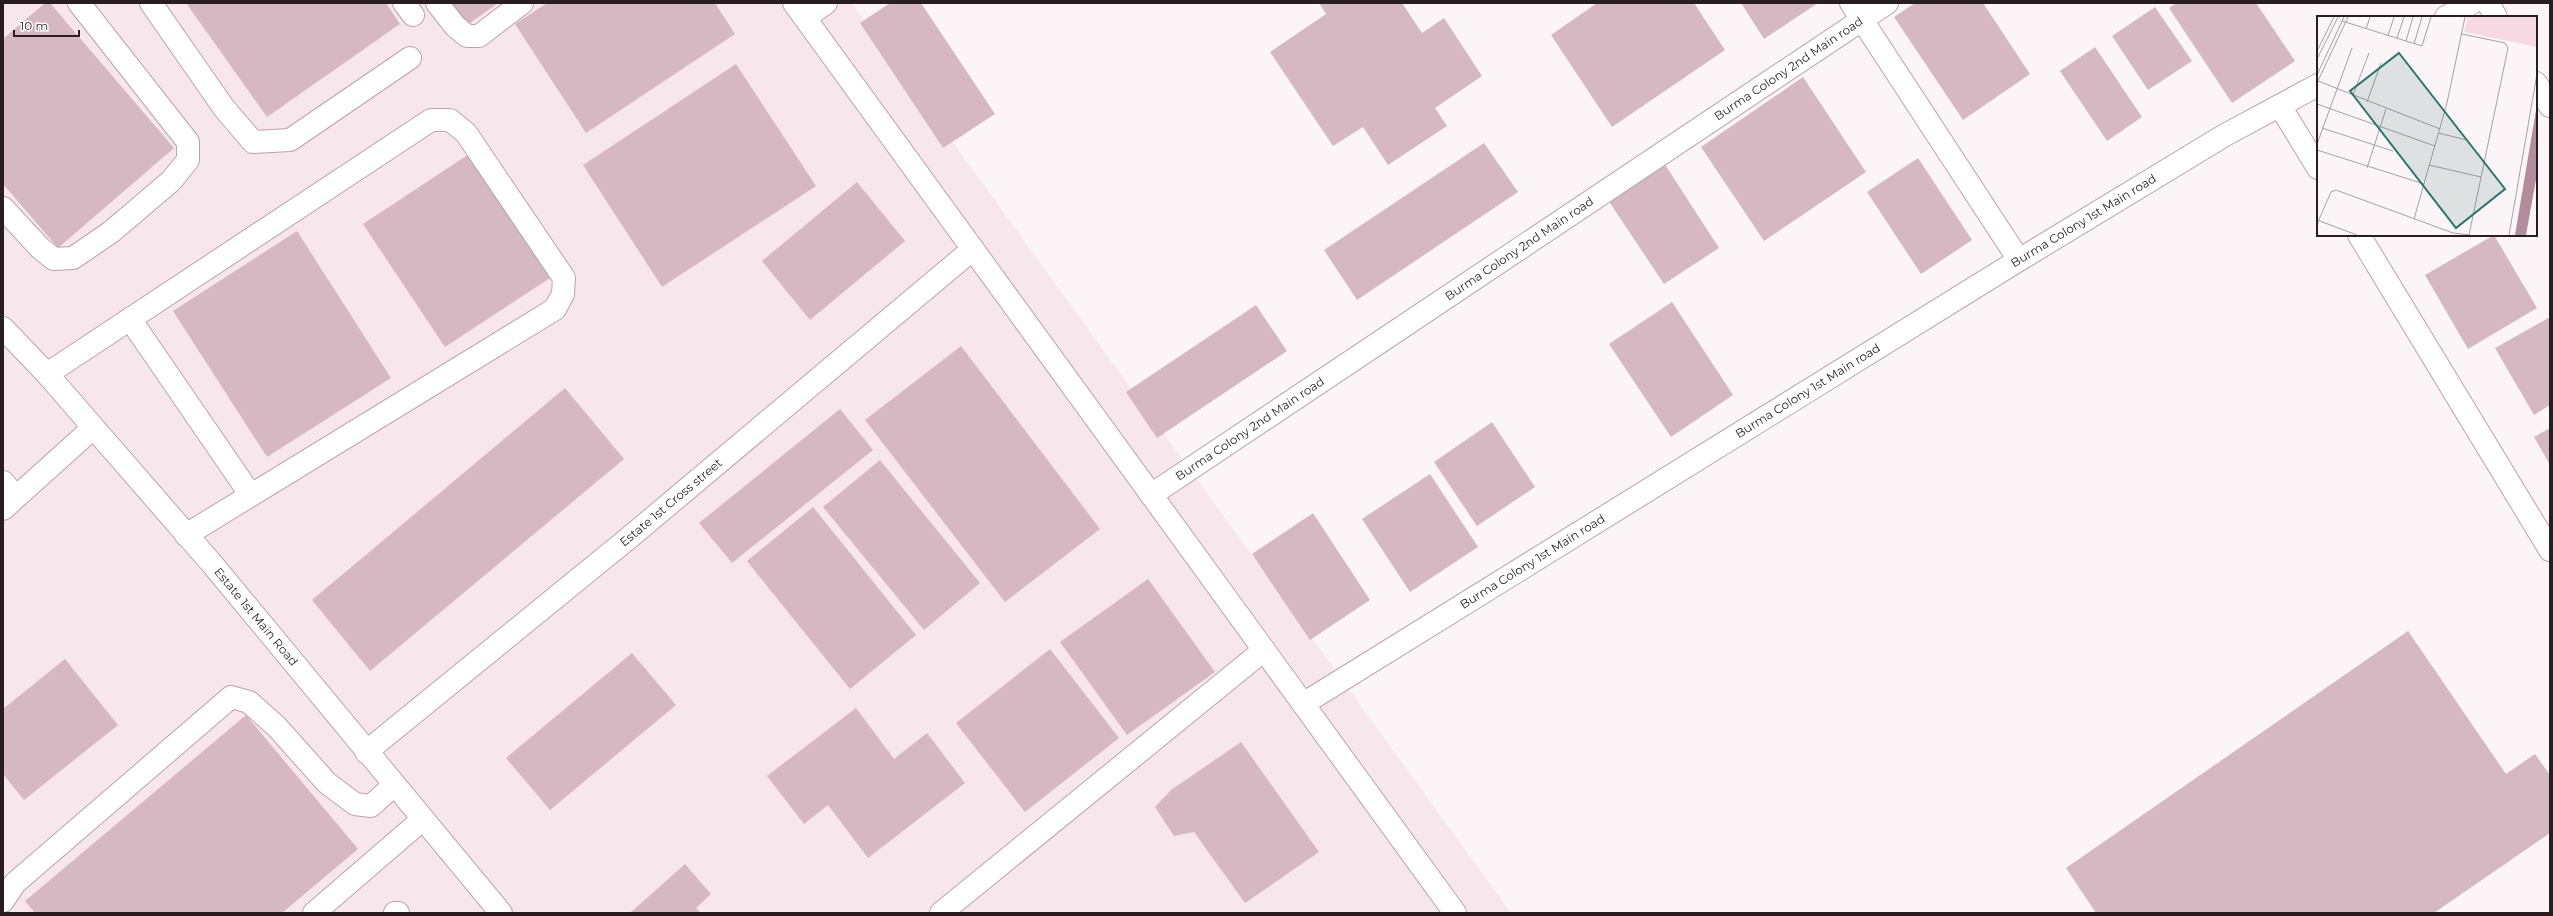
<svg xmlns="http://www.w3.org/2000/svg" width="2553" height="916" viewBox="0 0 2553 916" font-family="Montserrat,sans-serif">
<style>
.built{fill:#f7e7ec}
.building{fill:#d6b8c3}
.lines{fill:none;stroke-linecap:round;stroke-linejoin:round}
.minor-casing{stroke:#bea1ab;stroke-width:24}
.minor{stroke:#fff;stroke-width:22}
.labels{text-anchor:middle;stroke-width:3.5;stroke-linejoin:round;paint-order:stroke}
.street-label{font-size:12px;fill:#281d21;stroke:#fff}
.inset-road{fill:none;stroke:#a79fa1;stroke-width:1}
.view{fill:#2c746e;fill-opacity:0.15;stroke:#2c746e;stroke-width:2}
.inset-edge{fill:none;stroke:#281d21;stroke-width:2}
</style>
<rect width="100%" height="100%" fill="#fcf5f7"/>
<polygon class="built" points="3,3 852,3 1511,913 3,913"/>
<g class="building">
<polygon points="45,3 50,3 174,148 58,248 3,184 3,39"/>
<polygon points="186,3 386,3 400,24 267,117"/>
<polygon points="449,3 498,3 466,26"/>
<polygon points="547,3 715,3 735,34 586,133 515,24"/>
<polygon points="890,3 921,3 995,114 943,148 860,23"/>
<polygon points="1319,3 1402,3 1422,33 1444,18 1482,76 1435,108 1447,126 1388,165 1363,127 1333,146 1270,52 1326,14"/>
<polygon points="1597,3 1694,3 1725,50 1612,127 1551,35"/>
<polygon points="1741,3 1818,3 1764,39"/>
<polygon points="1915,3 1983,3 2030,74 1963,120 1894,17"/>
<polygon points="2176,3 2256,3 2295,61 2232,103 2169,8"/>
<polygon points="2155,7 2192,61 2148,90 2112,36"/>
<polygon points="2095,47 2142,117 2107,141 2060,71"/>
<polygon points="736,64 816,186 662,287 583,165"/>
<polygon points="1803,77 1866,172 1764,241 1701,147"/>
<polygon points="1484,143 1518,192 1357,300 1324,250"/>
<polygon points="469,154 550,278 445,347 363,224"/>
<polygon points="1918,158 1972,240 1921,274 1867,192"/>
<polygon points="1664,163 1719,248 1664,284 1608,200"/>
<polygon points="857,182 905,241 810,320 762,261"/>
<polygon points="297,231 391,378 267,457 173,311"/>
<polygon points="2494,235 2537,308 2468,349 2425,275"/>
<polygon points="1672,302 1733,395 1671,437 1609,344"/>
<polygon points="1256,305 1287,351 1157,438 1126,392"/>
<polygon points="2550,317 2550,405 2534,415 2495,348"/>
<polygon points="961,346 1100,529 1005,602 865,420"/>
<polygon points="565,388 624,459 370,671 312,600"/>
<polygon points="840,409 873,450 732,563 699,523"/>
<polygon points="1492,422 1535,487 1477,526 1434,462"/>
<polygon points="2550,428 2550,465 2534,437"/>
<polygon points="880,460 980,583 924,630 823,507"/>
<polygon points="1430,474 1478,547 1410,592 1362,519"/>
<polygon points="813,507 916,635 850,689 747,561"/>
<polygon points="1313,513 1370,600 1310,640 1252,554"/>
<polygon points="1148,579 1215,672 1127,735 1060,642"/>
<polygon points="2408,631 2506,774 2535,754 2550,775 2550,833 2434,913 2096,913 2066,868"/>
<polygon points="1050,649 1119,738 1025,812 956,723"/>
<polygon points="632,653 676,705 550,810 506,758"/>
<polygon points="65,659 118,725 24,800 3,774 3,709"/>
<polygon points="856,708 894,759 927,733 965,783 868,858 828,805 804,824 767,776"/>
<polygon points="246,715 358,849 282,913 35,913 25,901"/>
<polygon points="1241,742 1319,852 1245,903 1194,832 1174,836 1155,807 1171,790"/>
<polygon points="685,864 711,894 696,908 701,913 630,913"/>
</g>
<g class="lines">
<defs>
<g id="minor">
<polyline points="151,3 224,108 253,142 290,140 410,58"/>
<polyline points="404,3 413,15"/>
<polyline points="437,3 455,26 467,36 479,36 522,3"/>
<polyline points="794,3 1455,913"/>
<polyline points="1851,3 2019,260"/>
<polyline points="2488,3 2496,17"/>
<polyline points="2446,17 2472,3"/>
<polyline points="805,18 826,3"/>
<polyline points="2536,83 2550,106"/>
<polyline points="2280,106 2318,168"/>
<polyline points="3,208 40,248 54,259 73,258 111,232 171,181 188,160 188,142 79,3"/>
<polyline points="2359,235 2550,550"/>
<polyline points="130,319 250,494"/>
<path id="s1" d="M3 328 47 374 213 565 501 913"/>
<polyline points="47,374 431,120 450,120 466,133 564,278 563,294 555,309 186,535"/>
<polyline points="3,482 16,497"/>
<path id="s2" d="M1151 495 1887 3"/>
<polyline points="3,509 93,428"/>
<path id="s3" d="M1303 704 2019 260 2225 135 2318 85"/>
<path id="s4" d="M366 752 630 537 973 249"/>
<polyline points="3,901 15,883 231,697 249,702 277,727 327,783 355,804 371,806 394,785"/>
<polyline points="314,913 423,819"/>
<polyline points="395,913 398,913"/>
<polyline points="941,913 1264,650"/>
</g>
</defs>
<use href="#minor" class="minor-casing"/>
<use href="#minor" class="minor"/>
</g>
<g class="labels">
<g class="street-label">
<text dy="4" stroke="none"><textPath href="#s2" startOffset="767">Burma Colony 2nd Main road</textPath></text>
<text dy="4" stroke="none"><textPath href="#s3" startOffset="918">Burma Colony 1st Main road</textPath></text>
<text dy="4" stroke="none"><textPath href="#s2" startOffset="443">Burma Colony 2nd Main road</textPath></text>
<text dy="4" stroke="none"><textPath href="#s3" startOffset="594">Burma Colony 1st Main road</textPath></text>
<text dy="4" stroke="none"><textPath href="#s2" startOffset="119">Burma Colony 2nd Main road</textPath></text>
<text dy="4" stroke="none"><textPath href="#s4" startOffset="394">Estate 1st Cross street</textPath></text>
<text dy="4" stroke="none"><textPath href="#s3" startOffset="270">Burma Colony 1st Main road</textPath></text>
<text dy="4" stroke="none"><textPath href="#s1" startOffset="384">Estate 1st Main Road</textPath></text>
</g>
</g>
<g transform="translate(2317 16)">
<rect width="220" height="220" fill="#fcf5f7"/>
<path d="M151 1H220V31L147 16Z" fill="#f7d9e3"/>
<path d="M220 88V158L209 219H198Z" fill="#b38d9b"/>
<path class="inset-road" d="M25 5 105 30 114 1M49 13 53 1M145 18 188 27 191 32 152 219M71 20 77 1M80 22 87 1M89 25 96 1M97 28 105 1M0 35 17 1M0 43 21 1M0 59 27 1M1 65 123 113M0 67 31 1M36 79 52 37M50 86 64 47M0 88 118 130M5 112 76 135M121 117 150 124M0 128 35 32M0 134 107 168M112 149 164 161M50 152 69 93M97 203 130 87 148 1M0 204 40 219M0 208 14 176 19 174 136 217 153 219M192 219 220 58"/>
<path class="view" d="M82 37 188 173 139 212 33 75Z"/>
<rect width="220" height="220" class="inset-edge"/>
</g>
<rect width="2553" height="916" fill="none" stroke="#281d21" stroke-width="8"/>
<path d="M14 30v6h65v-6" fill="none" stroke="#281d21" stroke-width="2"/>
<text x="20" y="30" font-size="12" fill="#281d21" stroke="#ffffff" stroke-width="3" paint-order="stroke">10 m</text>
</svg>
